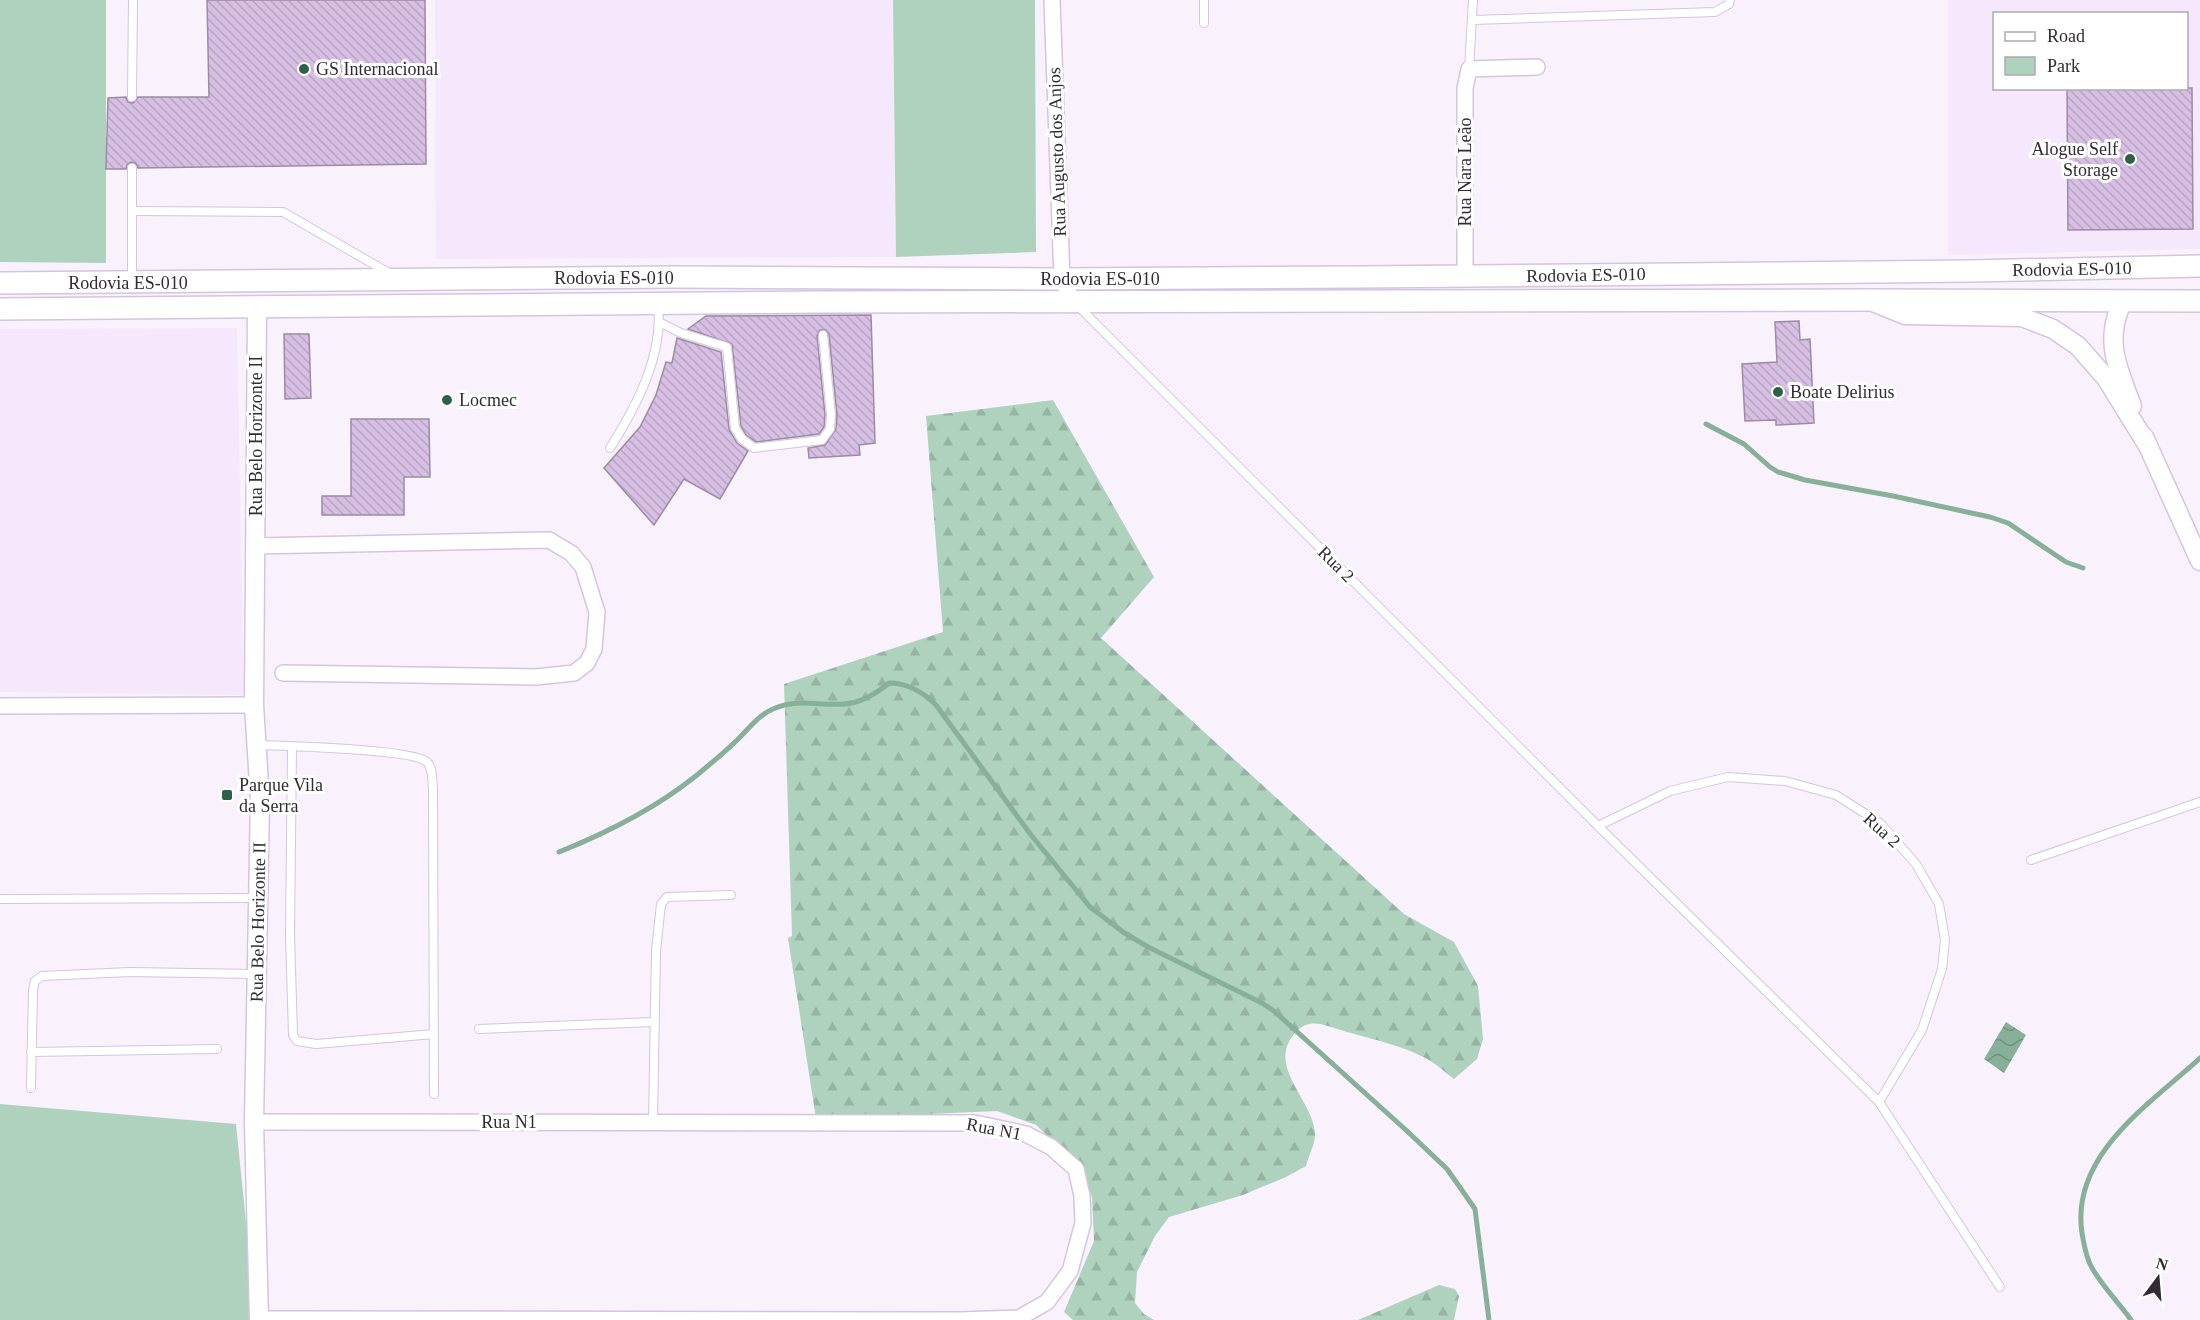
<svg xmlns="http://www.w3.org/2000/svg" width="2200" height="1320" viewBox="0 0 2200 1320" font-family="'Times New Roman',serif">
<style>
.built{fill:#f5e8fc;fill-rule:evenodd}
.green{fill:#aed2bd}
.forest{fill:url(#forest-firs)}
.water{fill:url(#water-waves)}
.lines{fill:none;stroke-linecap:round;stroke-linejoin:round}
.stream{stroke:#88b099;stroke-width:5}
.building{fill:url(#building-back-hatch);stroke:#9b8ba3;stroke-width:1.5}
.service-casing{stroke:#d5c4df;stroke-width:10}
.minor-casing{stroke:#d5c4df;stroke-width:18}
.tertiary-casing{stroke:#d5c4df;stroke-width:21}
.secondary-casing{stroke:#d5c4df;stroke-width:24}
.service{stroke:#fff;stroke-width:8}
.minor{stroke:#fff;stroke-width:15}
.tertiary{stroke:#fff;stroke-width:18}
.secondary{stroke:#fff;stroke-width:21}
.poi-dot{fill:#2e6248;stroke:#fff;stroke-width:2}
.labels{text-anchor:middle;stroke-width:6;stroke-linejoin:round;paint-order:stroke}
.poi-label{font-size:18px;fill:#322b35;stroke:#fff;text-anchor:start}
.street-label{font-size:18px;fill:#322b35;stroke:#fff}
</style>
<defs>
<pattern id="forest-firs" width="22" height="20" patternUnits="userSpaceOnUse" patternTransform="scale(1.5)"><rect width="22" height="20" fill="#aed2bd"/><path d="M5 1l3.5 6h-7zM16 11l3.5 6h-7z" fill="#96b4a3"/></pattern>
<pattern id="water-waves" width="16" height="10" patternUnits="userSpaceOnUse" patternTransform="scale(1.5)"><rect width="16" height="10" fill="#88b099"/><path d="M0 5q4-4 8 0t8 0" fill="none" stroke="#708f7e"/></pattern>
<pattern id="building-back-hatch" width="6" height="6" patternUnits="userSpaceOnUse" patternTransform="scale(1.5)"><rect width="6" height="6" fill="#d6bfe3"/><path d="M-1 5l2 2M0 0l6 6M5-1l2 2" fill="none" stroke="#b8a4c3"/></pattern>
</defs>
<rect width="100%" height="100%" fill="#f9f2fd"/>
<g class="built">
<polygon points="435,0 893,0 896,257 436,259"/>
<path d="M1948 0H2200V249L1948 255ZM1994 14H2186V88H1994Z"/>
<polygon points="237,328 244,695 0,692 0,329"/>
</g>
<g class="green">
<polygon points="0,0 106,0 106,263 0,262"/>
<polygon points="893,0 1035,0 1036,252 896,257"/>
<polygon points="0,1104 236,1124 256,1320 0,1320"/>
</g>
<g class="forest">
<path d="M1053 400 1154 577 1101 638 1404 914 1454 942 1478 986 1483 1039 1477 1059 1454 1079C1447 1074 1440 1067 1432 1062 1408 1046 1369 1039 1341 1030 1323 1025 1309 1017 1295 1033 1265 1067 1315 1101 1315 1135 1315 1145 1308 1157 1306 1166L1286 1177 1243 1195 1169 1217 1155 1236 1137 1272 1135 1303 1144 1314 1154 1320H1073L1064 1312 1094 1241 1092 1197 1080 1166 1036 1125 997 1111 816 1119 788 938 792 936 784 684 943 632 926 416Z"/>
<polygon points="1439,1285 1455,1289 1459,1296 1454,1320 1358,1320"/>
</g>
<polygon class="water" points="2006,1022 2026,1035 2004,1073 1984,1059"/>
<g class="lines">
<g class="stream">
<polyline points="1706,424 1744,444 1770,467 1778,472 1805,480 1893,496 1990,517 2008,523 2066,562 2083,568"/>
<path d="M559 852C609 832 655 809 697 775 710 764 724 753 735 742 747 731 758 715 773 709 797 698 819 706 844 704 860 703 877 693 889 683 908 683 923 692 936 705L1031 835 1090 907 1123 932 1148 947 1262 1003 1274 1011 1407 1131 1447 1169 1459 1186 1475 1209 1489 1320"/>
<path d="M2131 1320C2119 1303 2103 1287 2092 1268 2086 1258 2084 1245 2082 1233 2070 1155 2150 1104 2200 1058"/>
</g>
</g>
<g class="building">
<polygon points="207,0 425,0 426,164 138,168 135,163 131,162 127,165 126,169 106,169 108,98 126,97 128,102 133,103 138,97 209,97"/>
<polygon points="2067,88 2192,88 2193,229 2068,230"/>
<polygon points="871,315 875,443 859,445 860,455 809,458 808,448 825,445 836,429 837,415 829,334 826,330 820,330 817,336 825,415 824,427 819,434 756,442 746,435 741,426 732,344 688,329 706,316"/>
<polygon points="1799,321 1800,340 1810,339 1814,423 1776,425 1776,420 1745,421 1742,364 1777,362 1775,322"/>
<polygon points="284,334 309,334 311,398 285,399"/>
<polygon points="677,338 721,352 729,429 737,443 748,451 720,499 684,479 654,525 604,468 640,427 656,395 666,362 672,363"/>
<polygon points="351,419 429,419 430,477 404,477 404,515 322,515 322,496 351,496"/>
</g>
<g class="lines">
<defs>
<g id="service">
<polyline points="1204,0 1204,23"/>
<polyline points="1473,20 1715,12 1729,4 1730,0"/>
<polyline points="1469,69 1473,0"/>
<polyline points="132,97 133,0"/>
<polyline points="132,168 132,281"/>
<polyline points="132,211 283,212 389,273"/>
<polyline points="1077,305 1598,826 1879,1102 2000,1287"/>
<polyline points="659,322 681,333 727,347 735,428 742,439 754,448 822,440 830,429 831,415 823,335"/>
<path d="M610 448C636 407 664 355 658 304"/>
<path d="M257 745C283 746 413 749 427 762 433 768 432 780 433 789L434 1094"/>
<polyline points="292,748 290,934 293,1035 297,1041 316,1044 434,1034"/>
<polyline points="1598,826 1670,791 1728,777 1785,781 1836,795 1880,823 1916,864 1939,904 1945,940 1942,969 1922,1030 1879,1102"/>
<polyline points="2031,860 2200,802"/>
<polyline points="0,899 258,898"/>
<polyline points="479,1029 653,1022"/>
<polyline points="31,1052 217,1049"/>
<polyline points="31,1088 33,990 35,981 42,976 130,972 255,974"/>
<polyline points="653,1122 656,951 661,904 667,897 731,895"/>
</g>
<g id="minor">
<polyline points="1052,0 1062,279 1073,302"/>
<polyline points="1465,276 1465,88 1469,69 1537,67"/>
<polyline points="256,546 549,540 571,553 583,567 597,612 594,649 587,663 574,673 536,677 283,673"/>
<polyline points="0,706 254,705"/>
<polyline points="254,1122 975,1123 1026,1134 1051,1147 1076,1169 1082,1196 1083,1223 1070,1271 1047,1302 1019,1318 960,1320 259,1319"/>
</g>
<g id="tertiary">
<path d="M2123 301C2103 340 2118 368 2132 406"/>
<polyline points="1873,302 1905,315 2022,317 2053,329 2078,346 2106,378 2148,446"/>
<polyline points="257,308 254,705 260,800 254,1122 259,1320"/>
<polyline points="2144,437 2200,561"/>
</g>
<g id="secondary">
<polyline points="0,283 674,277 1062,279 1361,277 1971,271 2200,266"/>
<polyline points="0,309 820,302 1868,300 2200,301"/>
</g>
</defs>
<use href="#service" class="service-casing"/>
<use href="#minor" class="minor-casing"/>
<use href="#tertiary" class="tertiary-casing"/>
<use href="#secondary" class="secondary-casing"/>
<use href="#service" class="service"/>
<use href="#minor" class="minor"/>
<use href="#tertiary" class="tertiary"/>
<use href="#secondary" class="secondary"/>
</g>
<g class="poi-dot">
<circle cx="304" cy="69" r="6"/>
<circle cx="2130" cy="159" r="6"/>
<circle cx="1778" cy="392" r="6"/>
<circle cx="447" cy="400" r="6"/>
<rect x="221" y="789" width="12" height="12" rx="3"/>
</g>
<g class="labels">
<g class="poi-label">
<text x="316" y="75">GS Internacional</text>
<text x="2118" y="155" text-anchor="end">Alogue Self<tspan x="2118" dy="21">Storage</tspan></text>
<text x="1790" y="398">Boate Delirius</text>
<text x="459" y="406">Locmec</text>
<text x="239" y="791">Parque Vila<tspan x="239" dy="21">da Serra</tspan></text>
</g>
<g class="street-label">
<text transform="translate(1057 152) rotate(-92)" y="6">Rua Augusto dos Anjos</text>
<text transform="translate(1465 172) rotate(-90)" y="6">Rua Nara Leão</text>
<text transform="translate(2072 269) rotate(-1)" y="6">Rodovia ES-010</text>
<text transform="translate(1586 275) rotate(-1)" y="6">Rodovia ES-010</text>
<text x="614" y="284">Rodovia ES-010</text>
<text x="1100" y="285">Rodovia ES-010</text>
<text x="128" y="289">Rodovia ES-010</text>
<text transform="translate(256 436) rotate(-90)" y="6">Rua Belo Horizonte II</text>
<text transform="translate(1336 564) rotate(45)" y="6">Rua 2</text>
<text transform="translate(1882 830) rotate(42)" y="6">Rua 2</text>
<text transform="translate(258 922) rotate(-89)" y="6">Rua Belo Horizonte II</text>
<text x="509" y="1128">Rua N1</text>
<text transform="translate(994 1129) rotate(11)" y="6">Rua N1</text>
</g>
</g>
<rect x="1993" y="12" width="195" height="78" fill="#ffffff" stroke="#adaaae" stroke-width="1.5"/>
<rect x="2005" y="32" width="30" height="9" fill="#ffffff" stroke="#adaaae" stroke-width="1.5"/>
<text x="2047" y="42" font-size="18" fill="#322b35">Road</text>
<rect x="2005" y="57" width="30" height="18" fill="#aed2bd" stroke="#adaaae" stroke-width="1.5"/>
<text x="2047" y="72" font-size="18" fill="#322b35">Park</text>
<g transform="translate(2158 1278) rotate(16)" stroke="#ffffff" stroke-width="4.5" paint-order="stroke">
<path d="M0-4.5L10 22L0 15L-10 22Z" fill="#322b35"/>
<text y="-9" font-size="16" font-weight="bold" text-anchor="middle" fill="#322b35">N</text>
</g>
</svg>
